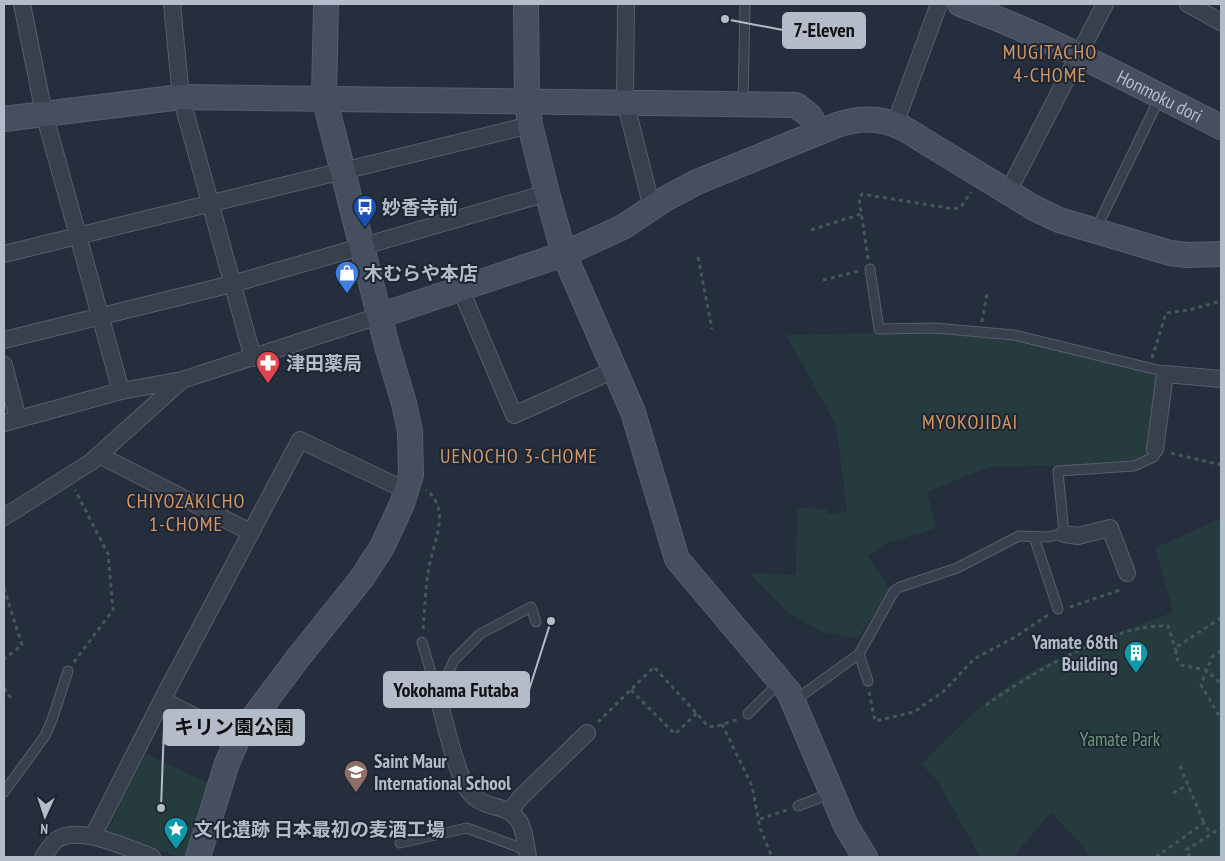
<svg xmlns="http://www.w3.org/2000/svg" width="1225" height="861" viewBox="0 0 1225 861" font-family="'PT Sans Narrow','Noto Sans JP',sans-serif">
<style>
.green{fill:#263b3e}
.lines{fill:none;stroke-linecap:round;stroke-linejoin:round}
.lane-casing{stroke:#565e6c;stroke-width:11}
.street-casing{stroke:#565e6c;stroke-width:18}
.secondary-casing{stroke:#565e6c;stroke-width:26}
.path{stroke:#44585b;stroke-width:3;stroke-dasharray:4 4;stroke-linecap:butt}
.lane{stroke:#38404e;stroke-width:9}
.street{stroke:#38404e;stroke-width:16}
.secondary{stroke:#464f60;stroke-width:24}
.labels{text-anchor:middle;stroke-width:4;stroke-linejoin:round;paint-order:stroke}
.street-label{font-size:19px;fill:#b4bbc9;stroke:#1d2533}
.poi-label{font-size:19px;font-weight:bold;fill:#b4bbc9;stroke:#1d2533;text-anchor:start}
.park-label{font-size:19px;fill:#6b9977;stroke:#1d2533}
.neighbourhood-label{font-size:20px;letter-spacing:1px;fill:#d49764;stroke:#1d2533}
.leader{fill:none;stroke:#b4bbc9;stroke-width:2}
.callout-dot{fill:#b4bbc9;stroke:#1d2533;stroke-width:2}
.callout{fill:#b4bbc9;stroke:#b4bbc9;stroke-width:2}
.callout-label{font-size:20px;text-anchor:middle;font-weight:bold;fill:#111}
</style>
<rect width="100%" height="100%" fill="#242e3d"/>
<g class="green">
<polygon points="874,333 935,333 1012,339 1144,371 1159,377 1152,454 1129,464 989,467 927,492 936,528 885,544 868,556 890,590 858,638 822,632 790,614 749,573 796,575 797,508 827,509 827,514 847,511 836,425 786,335"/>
<path d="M1217 520 1221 521V857H1088L1085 848 1051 813 1013 857H980L937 780 921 764C952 735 982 701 1019 679 1067 650 1121 632 1173 612L1155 548Z"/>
<polygon points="144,753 211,784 188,857 178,857 107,832"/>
</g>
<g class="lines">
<defs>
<g id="lane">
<polyline points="743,103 745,4"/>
<polyline points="1096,229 1160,97"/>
<polyline points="870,269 879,329 935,328 1014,335 1158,370 1165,374"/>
<polyline points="1034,537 1058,609"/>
<polyline points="422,642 438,696"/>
<polyline points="859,654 868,681"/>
<polyline points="438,696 454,660 480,634 531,607 536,622"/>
<polyline points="794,701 859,654 894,591 900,587 957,568 1019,536 1046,537 1064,534 1058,471 1134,466 1154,457 1155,449"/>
<polyline points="748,714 780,682"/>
<polyline points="4,792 45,736 52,720 68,671"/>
<polyline points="798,806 832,793"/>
<polyline points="400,843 467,828 526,850"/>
</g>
<g id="street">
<polyline points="22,4 44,113 121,391"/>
<polyline points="172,4 181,97 253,358"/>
<polyline points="626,4 625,101 652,208"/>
<polyline points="1188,4 1221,22"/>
<polyline points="895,124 939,4"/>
<polyline points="1008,192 1105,4"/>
<polyline points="4,254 530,125"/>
<polyline points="461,290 514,415 614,370"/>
<polyline points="4,340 232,284 547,193"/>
<polyline points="4,365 18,419"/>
<polyline points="4,423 121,391 182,380"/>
<polyline points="1155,449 1165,374 1221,379"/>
<polyline points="99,455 250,532"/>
<polyline points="4,517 91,462 182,380 379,316"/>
<polyline points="1064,534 1078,536 1110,528 1127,573"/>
<path d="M438 696C443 716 458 780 470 793 476 800 485 804 493 806 525 813 523 830 528 857"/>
<polyline points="162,700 300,440 407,491"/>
<polyline points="510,811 520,798 587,733"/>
<polyline points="93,836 162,700 238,738"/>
<path d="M43 857C47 852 52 842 58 839 81 825 129 849 152 857"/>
</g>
<g id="secondary">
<polyline points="526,4 527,100 530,125 547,193 564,254 633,412 677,559 789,692 846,826 865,857"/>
<path id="s1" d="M960 4C1050 37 1135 84 1221 127"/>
<polyline points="4,119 181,97 796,105 810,116 819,132"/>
<path d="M379 316 564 254 623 227 665 199 697 182 837 125C860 117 881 117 903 128L1034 208 1059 220 1170 253 1188 255 1221 254"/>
<polyline points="198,857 227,763 238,738 298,658 362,578 382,547 402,504 411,475 410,431 404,403 387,346 324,97 326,4"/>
</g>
</defs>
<use href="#lane" class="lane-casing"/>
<use href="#street" class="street-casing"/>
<use href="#secondary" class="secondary-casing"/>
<g class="path">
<polyline points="811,230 861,214"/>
<polyline points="698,257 712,329"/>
<polyline points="868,259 859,198 862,194 954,209 961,207 971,192"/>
<polyline points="823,280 859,271"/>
<polyline points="982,322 987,293"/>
<polyline points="1152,358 1166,313 1189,310 1221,301"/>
<polyline points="1171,453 1221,465"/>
<polyline points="4,588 22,645 4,659"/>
<polyline points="1070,607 1123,589"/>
<polyline points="1221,618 1178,646 1175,656 1181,665 1206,670 1221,684"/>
<path d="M423 629C425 609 425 588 429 568 433 542 452 509 426 490"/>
<polyline points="1221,651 1212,657 1201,685 1221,719"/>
<polyline points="74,662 113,610 108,554 75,490"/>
<polyline points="4,688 12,700"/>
<polyline points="631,690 675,734 697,713"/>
<polyline points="869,692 875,721 914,712 944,691 974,659 1015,637 1048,615"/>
<path d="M986 705C1029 675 1113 623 1168 626L1176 651"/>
<path d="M598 722 654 667 708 726C719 729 728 720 739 720"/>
<polyline points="722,724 752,786 760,828 772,857"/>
<polyline points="1180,766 1204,823"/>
<polyline points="1173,793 1188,785"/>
<polyline points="760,819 787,810"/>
<polyline points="1156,857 1204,823 1210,833"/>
<polyline points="1190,857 1186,850 1221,828"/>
</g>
<use href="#lane" class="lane"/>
<use href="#street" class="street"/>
<use href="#secondary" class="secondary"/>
</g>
<defs>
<symbol id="bus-pin" viewBox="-11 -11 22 30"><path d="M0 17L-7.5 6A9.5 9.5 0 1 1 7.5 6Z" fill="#1a4fb4" stroke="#1d2533"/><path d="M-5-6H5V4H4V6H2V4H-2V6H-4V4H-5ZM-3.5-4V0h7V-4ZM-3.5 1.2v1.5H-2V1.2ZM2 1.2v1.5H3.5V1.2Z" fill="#fff"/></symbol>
<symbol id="shop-pin" viewBox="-11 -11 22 30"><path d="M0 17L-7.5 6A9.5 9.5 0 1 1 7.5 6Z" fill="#3f7fe0" stroke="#1d2533"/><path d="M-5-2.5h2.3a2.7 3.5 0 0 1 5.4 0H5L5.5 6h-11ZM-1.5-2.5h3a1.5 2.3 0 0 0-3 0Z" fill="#fff"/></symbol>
<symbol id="pharmacy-pin" viewBox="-11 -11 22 30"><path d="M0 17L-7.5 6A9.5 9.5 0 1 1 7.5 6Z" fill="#e0444e" stroke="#1d2533"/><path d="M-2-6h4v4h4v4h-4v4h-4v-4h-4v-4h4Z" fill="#fff"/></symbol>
<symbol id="building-pin" viewBox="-11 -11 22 30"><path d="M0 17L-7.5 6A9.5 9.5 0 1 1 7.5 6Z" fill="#0f9aa8" stroke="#1d2533"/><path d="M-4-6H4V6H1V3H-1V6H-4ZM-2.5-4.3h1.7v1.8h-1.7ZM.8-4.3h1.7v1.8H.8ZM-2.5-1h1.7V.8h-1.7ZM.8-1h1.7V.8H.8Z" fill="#fff"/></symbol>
<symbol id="school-pin" viewBox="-11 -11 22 30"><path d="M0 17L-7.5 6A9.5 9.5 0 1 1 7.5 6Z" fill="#8d6e63" stroke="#1d2533"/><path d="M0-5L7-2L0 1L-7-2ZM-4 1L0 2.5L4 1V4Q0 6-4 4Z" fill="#fff"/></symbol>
<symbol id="sight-pin" viewBox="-11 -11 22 30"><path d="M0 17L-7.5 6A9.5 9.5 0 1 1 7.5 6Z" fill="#0f9aa8" stroke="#1d2533"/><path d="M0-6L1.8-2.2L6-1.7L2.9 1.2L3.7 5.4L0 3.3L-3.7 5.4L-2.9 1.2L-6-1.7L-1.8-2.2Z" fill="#fff"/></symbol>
</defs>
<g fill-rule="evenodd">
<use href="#bus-pin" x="351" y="193" width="28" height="38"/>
<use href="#shop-pin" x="333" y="259" width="28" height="38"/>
<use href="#pharmacy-pin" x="254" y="349" width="28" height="38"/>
<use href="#building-pin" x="1122" y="639" width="28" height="38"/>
<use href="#school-pin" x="342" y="758" width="28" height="38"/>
<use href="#sight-pin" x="162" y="815" width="28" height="38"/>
</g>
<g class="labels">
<g class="street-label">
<text dy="7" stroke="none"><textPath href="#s1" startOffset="220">Honmoku dori</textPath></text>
</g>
<g class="poi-label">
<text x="382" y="214">妙香寺前</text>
<text x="364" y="280">木むらや本店</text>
<text x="286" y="370">津田薬局</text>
<text x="1118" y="649" text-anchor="end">Yamate 68th<tspan x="1118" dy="22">Building</tspan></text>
<text x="374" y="768">Saint Maur<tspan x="374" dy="22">International School</tspan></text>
<text x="194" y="836">文化遺跡 日本最初の麦酒工場</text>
</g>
<g class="park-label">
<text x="1120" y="746">Yamate Park</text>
</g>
<g class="neighbourhood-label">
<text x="1050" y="59">MUGITACHO<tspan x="1050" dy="23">4-CHOME</tspan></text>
<text x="970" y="429">MYOKOJIDAI</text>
<text x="519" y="463">UENOCHO 3-CHOME</text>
<text x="186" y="508">CHIYOZAKICHO<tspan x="186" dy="23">1-CHOME</tspan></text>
</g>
</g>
<path class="leader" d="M725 19L783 30M551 621L529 690M161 808L164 727"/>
<g class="callout-dot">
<circle cx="725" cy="19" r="5"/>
<circle cx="551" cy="621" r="5"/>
<circle cx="161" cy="808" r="5"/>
</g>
<g class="callout">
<rect x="783" y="13" width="82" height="35" rx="5"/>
<rect x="384" y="672" width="145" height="35" rx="5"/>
<rect x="164" y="710" width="140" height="35" rx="5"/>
</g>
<g class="callout-label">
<text x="824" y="37">7-Eleven</text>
<text x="456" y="697">Yokohama Futaba</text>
<text x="234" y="734">キリン園公園</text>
</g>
<rect width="1225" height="861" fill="none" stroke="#b4bbc9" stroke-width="10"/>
<g transform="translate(45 816) rotate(183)" stroke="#1d2533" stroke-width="4" paint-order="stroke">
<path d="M0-4L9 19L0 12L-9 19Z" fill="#b4bbc9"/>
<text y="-8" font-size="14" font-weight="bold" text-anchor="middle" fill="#b4bbc9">N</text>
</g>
</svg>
